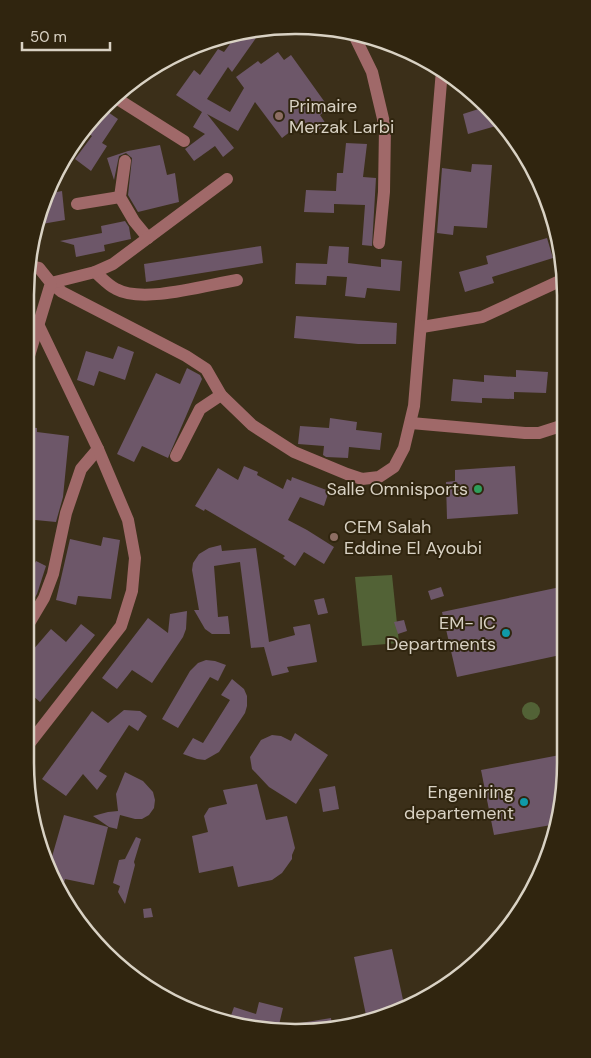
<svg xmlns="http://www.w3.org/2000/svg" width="591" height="1058" viewBox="0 0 591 1058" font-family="'DM Sans',sans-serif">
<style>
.green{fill:#526236}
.building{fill:#6d5769}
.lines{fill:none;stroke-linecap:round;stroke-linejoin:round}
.minor{stroke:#a06969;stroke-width:12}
.education-dot{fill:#8d6e63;stroke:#30250f;stroke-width:2}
.leisure-dot{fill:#2e9e5b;stroke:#30250f;stroke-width:2}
.culture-dot{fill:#0f9aa8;stroke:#30250f;stroke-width:2}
.labels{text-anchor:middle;stroke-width:4;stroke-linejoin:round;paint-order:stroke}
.poi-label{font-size:18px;fill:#d9d2c4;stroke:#30250f;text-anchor:end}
.rim{fill:none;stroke:#d9d2c4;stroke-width:2.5}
</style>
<rect width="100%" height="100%" fill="#3b2f19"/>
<g class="green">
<polygon points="392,575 399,643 362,646 355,577"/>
<circle cx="531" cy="711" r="9"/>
</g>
<g class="building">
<polygon points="238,33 247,33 256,38 232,72 228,67 207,99 230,112 244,88 236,77 258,61 261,64 278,52 284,60 291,55 329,108 320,115 326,124 313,134 304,121 282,138 255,102 238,131 207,114 234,148 223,157 215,146 194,161 185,149 205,134 193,127 202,112 176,95 194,70 200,75 218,49 224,52"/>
<polygon points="488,106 503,124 468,134 463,114"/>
<polygon points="105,110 118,119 102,143 107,146 91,171 75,159 92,136 86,132"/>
<polygon points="346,143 367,144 363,177 376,178 372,246 362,245 365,205 334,204 334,213 304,212 306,190 336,191 337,173 343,173"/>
<polygon points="160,145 167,175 175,173 179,202 138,212 128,195 132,158 126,153 119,156 114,180 107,158 128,151"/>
<polygon points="472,164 492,165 487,228 454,226 453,235 437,233 442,168 471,172"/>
<polygon points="62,191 65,220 36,225 39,209 46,194"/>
<polygon points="125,221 129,227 131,239 104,245 105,251 76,257 74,245 60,241 102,233 101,226"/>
<polygon points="547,238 553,258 492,277 494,283 465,292 459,272 488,264 486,256"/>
<polygon points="261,246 263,263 146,282 144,264"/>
<polygon points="329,246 349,247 348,263 381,267 381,259 402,261 400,291 367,288 365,298 345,296 347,277 327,276 326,285 295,284 296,263 327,264"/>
<polygon points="296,316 397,323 396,344 358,344 294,338"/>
<polygon points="118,346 134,352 125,380 99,371 94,386 77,380 86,351 113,359"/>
<polygon points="187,368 200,375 202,379 168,458 142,446 134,462 117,454 156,373 180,384"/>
<polygon points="516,370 548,372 546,393 514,392 514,399 482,398 482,403 451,401 453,379 484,382 484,375 516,377"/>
<polygon points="330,418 357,422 356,430 382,433 380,450 349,447 348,458 326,457 323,455 324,446 298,444 300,426 329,428"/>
<polygon points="25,427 37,428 37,432 69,436 63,497 56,522 25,519"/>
<polygon points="244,466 258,472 257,475 283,489 287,479 291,481 292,477 329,491 324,506 300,497 288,520 307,530 334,547 324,564 304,552 295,566 283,558 285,556 205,509 204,511 195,506 218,468 238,480"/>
<polygon points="515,466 518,514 447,519 446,482 455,481 455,470"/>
<polygon points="103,537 120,540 111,599 78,596 76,605 56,600 70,539 101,546"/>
<polygon points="221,545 222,551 256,548 269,642 295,635 293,627 310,624 317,662 287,667 289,672 272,676 264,647 251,648 240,562 214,566 218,617 228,616 230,634 212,634 205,629 194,610 199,610 192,570 193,563 199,554 209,548"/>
<polygon points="36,561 46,566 37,594 25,614 25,582"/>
<polygon points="565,586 565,654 457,677 442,612"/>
<polygon points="441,587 444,596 431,600 428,591"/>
<polygon points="324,598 328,613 318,615 314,600"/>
<polygon points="187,611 186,629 183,637 152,683 132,670 117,689 102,678 148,618 168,633 170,614"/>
<polygon points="404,620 407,631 398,634 394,622"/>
<polygon points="81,624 95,635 40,702 25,689 25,659 51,629 66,642"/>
<polygon points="206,660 215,661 226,665 218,681 210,677 178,728 162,719 190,671 198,663"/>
<polygon points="232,679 244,689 247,696 247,706 245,713 219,752 205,760 197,759 183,754 193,738 203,743 230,700 221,695"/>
<polygon points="124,710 140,711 147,716 138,731 129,725 99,771 107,776 97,790 83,774 66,796 42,779 92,711 108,723"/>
<polygon points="295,733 328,755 296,804 269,787 252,769 250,757 261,740 272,735 281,736 291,741"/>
<polygon points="565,754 565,780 557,824 494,835 481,770"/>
<polygon points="125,772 143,781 153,792 155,800 154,808 149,815 142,819 135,819 120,815 117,829 109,827 93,816 108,812 118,811 116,794"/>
<polygon points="257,784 266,820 287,816 295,848 292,855 292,859 282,873 272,880 238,887 233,866 199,873 192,836 208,832 204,816 209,808 227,804 223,790"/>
<polygon points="335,786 339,809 323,812 319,789"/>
<polygon points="64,815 108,827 94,885 65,879 62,891 49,867"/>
<polygon points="136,837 141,839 134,862 135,865 125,904 118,892 120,886 113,883 119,860 125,859"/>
<polygon points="151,908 153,917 144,918 143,909"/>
<polygon points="392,949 405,1009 399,1013 367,1020 354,957"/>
<polygon points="259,1002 283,1008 278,1029 228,1024 234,1007 256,1014"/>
<polygon points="331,1018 332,1028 313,1032 282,1029 282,1026"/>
</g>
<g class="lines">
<g class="minor">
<polyline points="354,35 372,72 385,127 384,192 379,243"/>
<polyline points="116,98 184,141"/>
<polyline points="125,161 120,197 134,221 148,238"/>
<polyline points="77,204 120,197"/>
<path d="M95 272C101 277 108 285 116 289 143 304 206 285 237 280"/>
<polyline points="51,283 62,292 186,356 206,369 221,395 252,425 294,452 347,474 362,479 379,477 394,467 404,448 414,406 442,70"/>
<polyline points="51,283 95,272 113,264 227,179"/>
<polyline points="422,327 482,317 564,279"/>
<polyline points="25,369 51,283 39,268 28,266"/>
<polyline points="411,423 525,433 539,433 564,425"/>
<polyline points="176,456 200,409 221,395"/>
<polyline points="25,630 44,598 53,574 66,513 81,469 98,449"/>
<polyline points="25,749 121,626 132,591 135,558 128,520 98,449 38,324"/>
</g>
</g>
<g class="education-dot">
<circle cx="279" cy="116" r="5"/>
<circle cx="334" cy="537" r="5"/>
</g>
<circle class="leisure-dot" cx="478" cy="489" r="5"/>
<g class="culture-dot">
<circle cx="506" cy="633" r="5"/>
<circle cx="524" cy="802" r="5"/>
</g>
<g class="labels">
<g class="poi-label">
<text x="289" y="112" text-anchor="start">Primaire<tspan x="289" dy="21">Merzak Larbi</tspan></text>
<text x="468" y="495">Salle Omnisports</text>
<text x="344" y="533" text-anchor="start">CEM Salah<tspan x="344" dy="21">Eddine El Ayoubi</tspan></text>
<text x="496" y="629">EM- IC<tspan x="496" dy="21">Departments</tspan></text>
<text x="514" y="798">Engeniring<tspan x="514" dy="21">departement</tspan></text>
</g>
</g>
<path d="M0 0H591V1058H0ZM295 34H296A261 261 0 0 1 557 295V763A261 261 0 0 1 296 1024H295A261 261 0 0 1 34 763V295A261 261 0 0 1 295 34Z" fill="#30250f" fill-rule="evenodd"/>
<path class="rim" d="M295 34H296A261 261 0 0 1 557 295V763A261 261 0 0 1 296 1024H295A261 261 0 0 1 34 763V295A261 261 0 0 1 295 34Z"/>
<path d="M22 42v8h88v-8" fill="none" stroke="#d9d2c4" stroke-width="2.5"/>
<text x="30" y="42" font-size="15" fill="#d9d2c4" stroke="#30250f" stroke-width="4" paint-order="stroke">50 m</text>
</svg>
